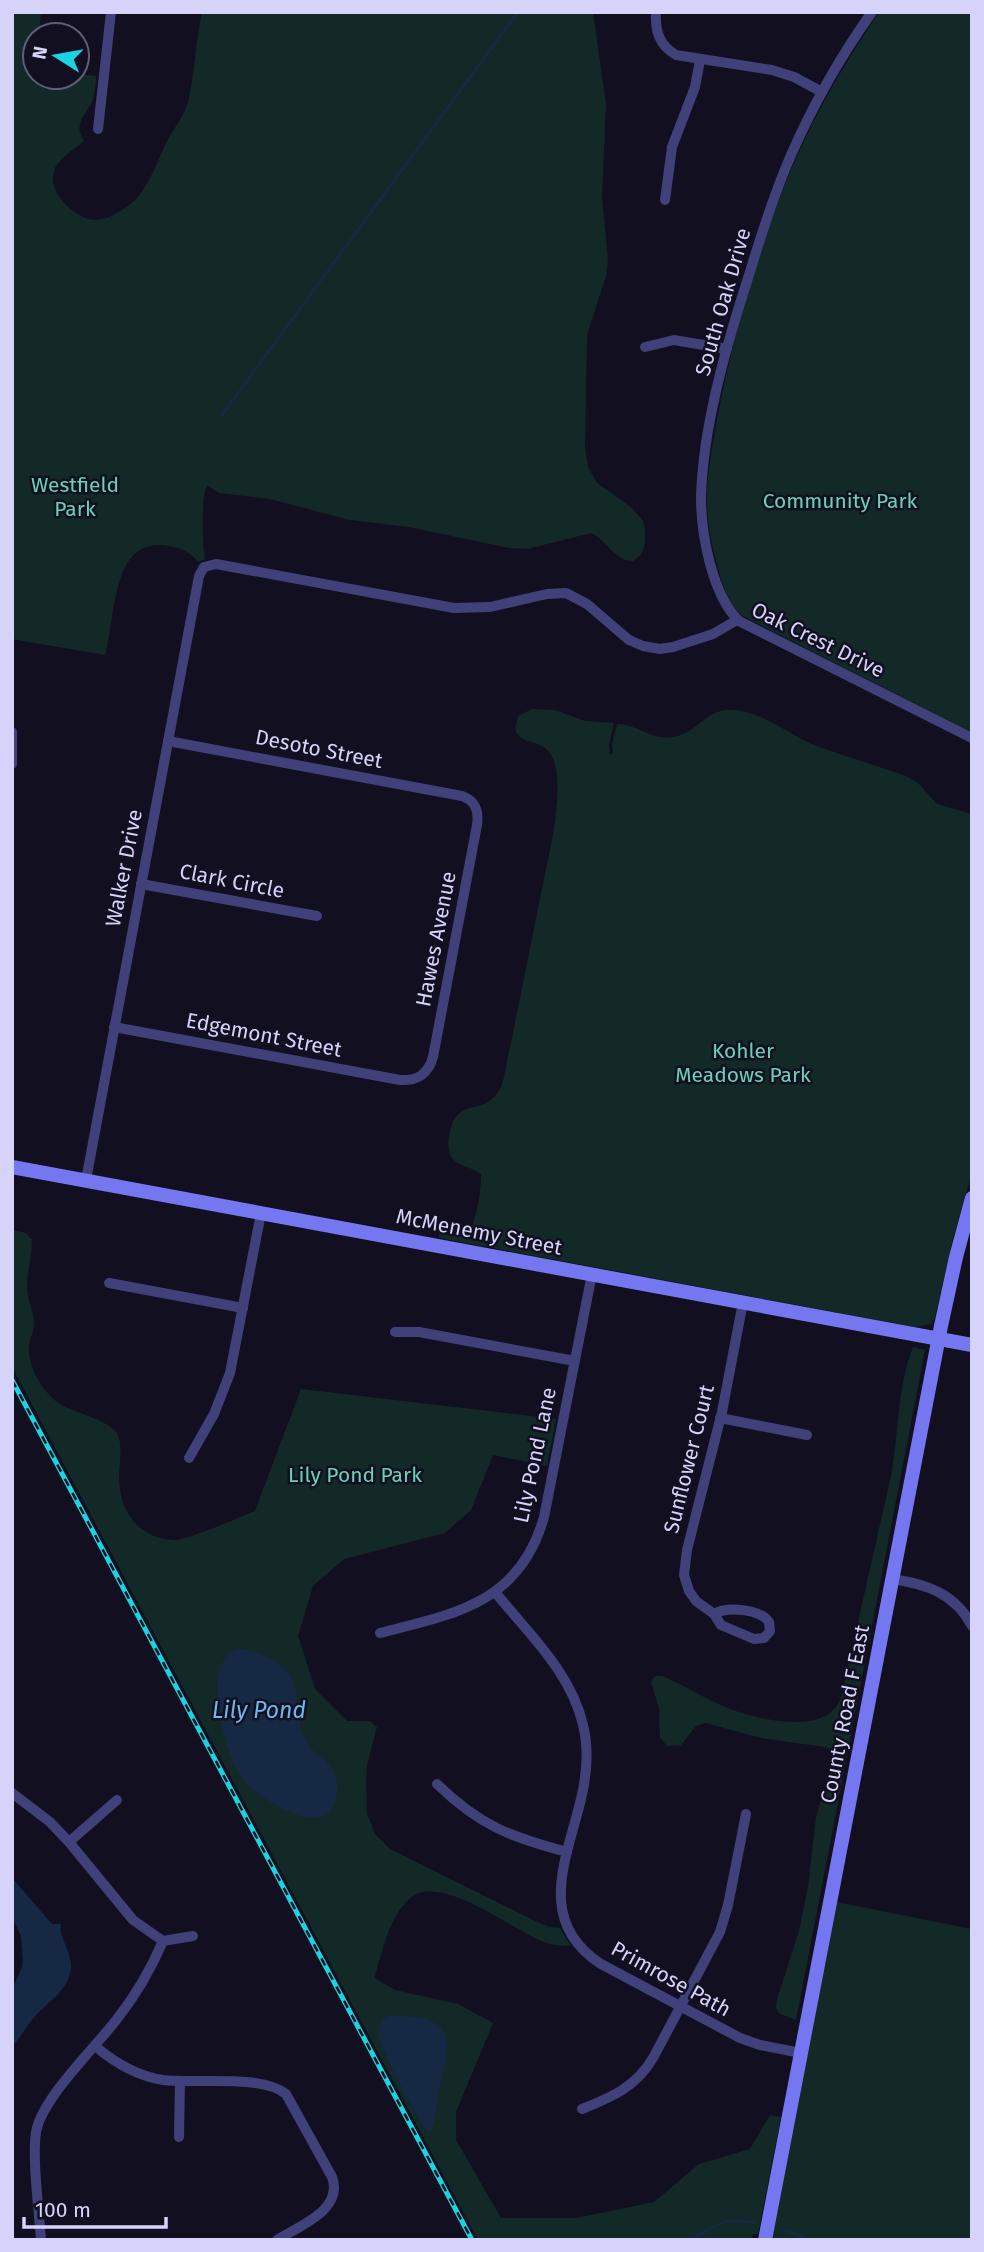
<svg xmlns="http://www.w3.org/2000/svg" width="984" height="2252" viewBox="0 0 984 2252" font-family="'Fira Sans',sans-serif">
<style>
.green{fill:#132928}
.water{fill:#152945}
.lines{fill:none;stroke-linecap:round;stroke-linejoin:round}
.stream{stroke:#152945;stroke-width:2.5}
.street{stroke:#40407a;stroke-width:10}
.secondary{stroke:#7577f0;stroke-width:14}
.rail-casing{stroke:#19d5e1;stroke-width:5}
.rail{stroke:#121020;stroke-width:2.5;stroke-dasharray:8;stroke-linecap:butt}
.labels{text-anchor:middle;stroke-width:5;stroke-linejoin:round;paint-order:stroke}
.street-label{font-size:21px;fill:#d6d3fa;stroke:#121020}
.park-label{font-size:21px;fill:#68d2b3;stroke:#121020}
.water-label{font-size:23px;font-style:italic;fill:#6db8ef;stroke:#121020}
</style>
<rect width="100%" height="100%" fill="#121020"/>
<g class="green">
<path d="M12 12H41L39 35H35V77H77V74L96 76C96 83 95 91 93 99 87 115 72 123 84 141 75 149 57 159 54 171 47 193 75 219 95 220 110 220 127 208 137 198 151 181 158 160 167 141 175 126 186 114 189 98 195 69 196 40 202 12H593L606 105 602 197 608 260 606 276 587 335 585 448 588 467 597 483 632 508 643 521 645 529V544L641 555 633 561C613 561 608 540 591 533L527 549 509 548 409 527 350 520 270 499 219 493 207 485C201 495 202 545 205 559L198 562C189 550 176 546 161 545 110 542 116 622 105 655L12 639Z"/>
<path d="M879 12H972V732L741 615C728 602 723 586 718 568 712 546 707 523 707 500 707 472 713 443 718 415 735 325 765 224 804 141 825 96 851 54 879 12Z"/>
<path d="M532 709 555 710 585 721 614 723 609 744 610 754H613L612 744 617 724C637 724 652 741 673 737 697 734 707 707 734 710 762 712 787 733 812 744 843 757 877 765 908 777L918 783 937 804 972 814V1173L953 1238 935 1317 931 1324 915 1327 439 1238 438 1228C445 1230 458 1235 466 1233 476 1230 482 1184 481 1174 473 1167 459 1167 452 1158 448 1152 448 1144 449 1137 455 1098 476 1115 494 1097 500 1092 502 1084 504 1077L553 835C556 813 566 759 542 746 532 741 521 742 515 730L518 716Z"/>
<path d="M12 1230 26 1233 32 1240C32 1256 27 1272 27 1287 27 1300 34 1312 34 1324 33 1333 29 1341 29 1350 28 1368 45 1395 60 1404 75 1413 108 1420 117 1433 124 1445 118 1468 119 1481 121 1514 140 1539 175 1540 187 1540 241 1517 255 1511L301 1389 556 1419 547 1466 493 1455 471 1510 445 1533 344 1559 313 1586 298 1636 315 1689 347 1721H370L377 1727 367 1765 366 1780 367 1814 375 1834 390 1849 533 1920 549 1927 560 1928 571 1946C561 1946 553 1945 544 1942 513 1931 438 1869 408 1900 387 1921 383 1952 374 1978L395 1990 458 2004 493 2023 456 2112V2140L501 2218H576L654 2202 699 2164 750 2149 770 2115 781 2117 758 2234H753L752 2240H478L12 1367Z"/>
<path d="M913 1347 925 1350 796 2020 778 2013 776 2007 777 1999 799 1931 808 1887 816 1817 831 1767V1751L825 1747 761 1738 706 1723 696 1726 681 1745 667 1746 660 1737 659 1708 651 1682 655 1676H662C685 1685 706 1700 730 1709 759 1720 829 1737 841 1697L891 1476C899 1433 897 1387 913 1347Z"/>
<polygon points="837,1902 972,1929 972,2240 772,2240"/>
</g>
<g class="water">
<path d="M239 1649C259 1651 283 1663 293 1680 299 1698 297 1718 302 1733 311 1759 338 1757 337 1791 336 1801 333 1809 326 1815 311 1820 297 1816 284 1809 268 1801 252 1791 241 1776 224 1753 199 1657 239 1649Z"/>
<path d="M12 1878 52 1924H61C58 1937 72 1952 71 1967 70 1991 45 2003 32 2020 25 2028 20 2038 12 2047V1990L22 1967 23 1959 21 1936 12 1917Z"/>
<path d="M389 2016C460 2014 450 2042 438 2094 435 2106 437 2122 430 2132 418 2124 385 2055 380 2040 378 2032 379 2026 383 2019Z"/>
</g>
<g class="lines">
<g class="stream">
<polyline points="222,415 518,12"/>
<polyline points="783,2229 809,2240"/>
<path d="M691 2240C718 2224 721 2217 755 2223"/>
</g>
<g class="street">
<path d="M656 12C655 31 659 45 676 55L772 70 794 77 822 92"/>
<path d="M872 12C840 57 813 105 791 155 774 194 761 235 749 275 727 343 703 425 701 497 701 534 712 595 739 621L972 738"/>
<polyline points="98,129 111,12"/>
<polyline points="665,200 672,147 695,87 700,60"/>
<polyline points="645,347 674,340 727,349"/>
<polyline points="12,732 12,764"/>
<polyline points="141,884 317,916"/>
<path d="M114 1027 400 1080C418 1081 428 1074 433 1057L477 825C479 811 476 801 462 796L168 741"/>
<polyline points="86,1180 199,576 204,567 216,564 454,608 490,607 547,594 566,593 587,604 629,640 643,646 660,649 673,647 713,634 737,620"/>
<polyline points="109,1283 243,1308"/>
<polyline points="395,1332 419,1332 575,1361"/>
<polyline points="720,1418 807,1435"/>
<polyline points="189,1458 214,1414 230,1373 261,1213"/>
<path d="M892 1579C926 1584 955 1593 972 1626"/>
<path d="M495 1592C528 1633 571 1672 583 1725 589 1749 587 1774 581 1799 567 1858 535 1921 601 1964L740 2038 760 2045 801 2053"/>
<path d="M714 1614C727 1606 760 1609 769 1622L770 1631 764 1638 754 1639 721 1625 714 1614 696 1601 689 1591 684 1575 687 1550 722 1412 743 1302"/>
<path d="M380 1633C455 1614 520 1603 544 1517L592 1274"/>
<path d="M437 1784C480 1826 511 1837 567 1852"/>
<polyline points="12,1793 50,1822 69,1842 133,1920 163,1941 193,1936"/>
<polyline points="69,1842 117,1800"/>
<path d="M95 2046C115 2063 136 2076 163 2080 196 2084 261 2074 286 2094L332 2177C344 2210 299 2226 277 2240"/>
<path d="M582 2109C612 2097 636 2087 653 2058L720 1932 728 1905 746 1814"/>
<polyline points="179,2137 180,2081"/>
<path d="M41 2240C39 2209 32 2161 36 2132 42 2098 95 2048 117 2019 136 1995 151 1969 163 1941"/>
</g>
<g class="secondary">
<polyline points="12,1167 972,1345"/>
<polyline points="765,2240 941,1326 956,1257 972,1198"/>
</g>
<defs>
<polyline id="rail" points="12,1380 472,2240"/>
</defs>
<use href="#rail" class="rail-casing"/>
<use href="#rail" class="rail"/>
</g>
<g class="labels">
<g class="street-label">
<text transform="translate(723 302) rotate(-74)" y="7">South Oak Drive</text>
<text transform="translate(818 640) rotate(26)" y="7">Oak Crest Drive</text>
<text transform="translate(319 749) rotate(11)" y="7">Desoto Street</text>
<text transform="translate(124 868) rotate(-79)" y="7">Walker Drive</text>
<text transform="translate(232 881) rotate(11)" y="7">Clark Circle</text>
<text transform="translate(436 939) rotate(-79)" y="7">Hawes Avenue</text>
<text transform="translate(264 1035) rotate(11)" y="7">Edgemont Street</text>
<text transform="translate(479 1232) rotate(11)" y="7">McMenemy Street</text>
<text transform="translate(535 1455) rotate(-78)" y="7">Lily Pond Lane</text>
<text transform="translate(689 1459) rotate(-76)" y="7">Sunflower Court</text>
<text transform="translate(845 1714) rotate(-79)" y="7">County Road F East</text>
<text transform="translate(671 1979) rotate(29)" y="7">Primrose Path</text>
</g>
<g class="park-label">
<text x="75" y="492">Westfield<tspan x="75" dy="24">Park</tspan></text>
<text x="840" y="508">Community Park</text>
<text x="743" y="1058">Kohler<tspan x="743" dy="24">Meadows Park</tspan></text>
<text x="355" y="1482">Lily Pond Park</text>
</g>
<g class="water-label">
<text x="259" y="1718">Lily Pond</text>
</g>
</g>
<rect width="984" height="2252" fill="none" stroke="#d6d3fa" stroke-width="28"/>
<g transform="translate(56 56) rotate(281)"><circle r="33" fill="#121020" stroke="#605e77" stroke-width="2"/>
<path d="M0-5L12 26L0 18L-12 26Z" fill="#19d5e1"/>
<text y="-10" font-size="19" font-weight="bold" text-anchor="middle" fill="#d6d3fa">N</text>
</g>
<path d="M24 2217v10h142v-10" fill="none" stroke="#d6d3fa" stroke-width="3.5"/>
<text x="35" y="2217" font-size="21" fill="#d6d3fa" stroke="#121020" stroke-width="5" paint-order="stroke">100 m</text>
</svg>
